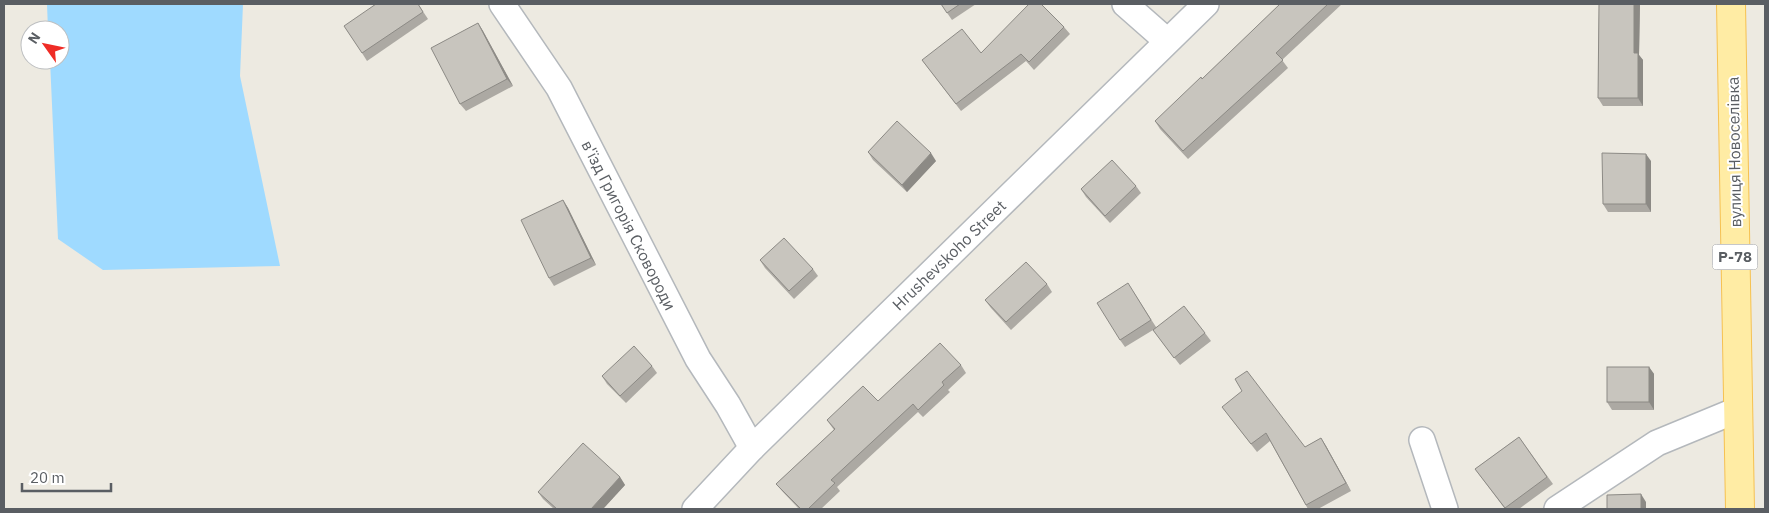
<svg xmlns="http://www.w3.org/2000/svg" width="1769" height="513" viewBox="0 0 1769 513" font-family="'IBM Plex Sans',sans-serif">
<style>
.water{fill:#9fdaff}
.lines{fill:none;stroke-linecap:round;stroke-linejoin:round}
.minor-casing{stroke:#b4b8bc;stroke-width:28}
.primary-casing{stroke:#f6c151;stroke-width:30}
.minor{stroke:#fff;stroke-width:25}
.primary{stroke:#ffeca4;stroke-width:28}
.wall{fill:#aca9a3}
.shaded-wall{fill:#8c8a85}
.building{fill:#c8c5be;stroke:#8c8a85}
.labels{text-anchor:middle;stroke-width:4;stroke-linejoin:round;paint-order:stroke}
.shield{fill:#fff;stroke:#8c8e92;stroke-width:1}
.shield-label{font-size:15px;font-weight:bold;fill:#5a5e63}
.street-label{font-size:16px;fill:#5a5e63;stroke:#fff}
</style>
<rect width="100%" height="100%" fill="#edeae1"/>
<polygon class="water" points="47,4 243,4 240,76 280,266 103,270 58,239 50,60 60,60 60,30 48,30"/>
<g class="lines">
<defs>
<g id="minor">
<polyline points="502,4 559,88 698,359 728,405 752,448"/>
<polyline points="1125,4 1167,41"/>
<polyline points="1422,440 1445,509"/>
<polyline points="695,509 752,448 1206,4"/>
<polyline points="1557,509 1657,443 1737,410"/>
</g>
<polyline id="primary" points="1731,4 1740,509"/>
</defs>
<use href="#minor" class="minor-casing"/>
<use href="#primary" class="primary-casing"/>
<use href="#minor" class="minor"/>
<use href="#primary" class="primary"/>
</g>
<g class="wall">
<polygon points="418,4 428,19 367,61 362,53"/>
<polygon points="941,4 976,4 952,20"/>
<polygon points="1280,4 1342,4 1282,60 1288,68 1188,159 1160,129 1155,121 1202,79"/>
<polygon points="1599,4 1640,4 1639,55 1643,60 1643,106 1603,106 1598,98"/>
<polygon points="478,23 483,31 513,86 466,111 460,104"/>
<polygon points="1064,27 1070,34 1034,70 1026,61 961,111 922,60 981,53"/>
<polygon points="868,152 936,161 907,192 873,160"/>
<polygon points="1651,161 1651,212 1608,212 1603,204"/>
<polygon points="1136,186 1141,193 1110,223 1086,197 1081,189"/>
<polygon points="563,200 568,208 596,265 554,286 549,278"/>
<polygon points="760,260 813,269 818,276 794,299 765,268"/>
<polygon points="1047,284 1052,292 1011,330 991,308 985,300"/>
<polygon points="1133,291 1156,327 1205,333 1211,341 1180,365 1153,330 1125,347 1120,340"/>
<polygon points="961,365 966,373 948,390 950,392 923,417 918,412 837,487 840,491 821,509 799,509 782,491 776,484 834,430 827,420 878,401"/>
<polygon points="652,366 657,373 626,403 607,384 602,376"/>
<polygon points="1649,367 1654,374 1654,410 1612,410 1607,402"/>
<polygon points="1222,407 1305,447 1321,438 1326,446 1351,491 1318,509 1308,509 1270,441 1257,452"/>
<polygon points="1519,437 1553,484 1519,509 1505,509 1475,469"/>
<polygon points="620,477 625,485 603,509 554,509 543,499 538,492"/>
</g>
<g class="shaded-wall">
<polygon points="1634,4 1640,4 1639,55 1643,60 1643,106 1638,98 1634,53"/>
<polygon points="478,23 483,31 513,86 507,79"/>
<polygon points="931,153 936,161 907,192 902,185"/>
<polygon points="1646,154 1651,161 1651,212 1646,204"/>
<polygon points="563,200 568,208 596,265 591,258"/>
<polygon points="1649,367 1654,374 1654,410 1649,402"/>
<polygon points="1321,438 1326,446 1351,491 1346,483"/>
<polygon points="620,477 625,485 603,509 591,509"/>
<polygon points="1641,494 1646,502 1646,509 1641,509"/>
</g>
<g class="building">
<polygon points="375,4 418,4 423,12 362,53 344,26 376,4"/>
<polygon points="941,4 960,4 947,13"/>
<polygon points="1029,4 1041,4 1064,27 1029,62 1021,54 956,104 922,60 962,29 981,53"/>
<polygon points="1280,4 1328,4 1276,53 1283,60 1183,151 1155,121 1201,77 1202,79"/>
<polygon points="1599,4 1634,4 1634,53 1638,53 1638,98 1598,98"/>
<polygon points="478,23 507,79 460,104 431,48"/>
<polygon points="897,121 931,153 902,185 868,152"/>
<polygon points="1602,153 1646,154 1646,204 1603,204"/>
<polygon points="1112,160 1136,186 1105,216 1081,189"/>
<polygon points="563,200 591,258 549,278 521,220"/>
<polygon points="784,238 813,269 789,291 760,260"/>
<polygon points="1026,262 1047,284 1006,322 985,300"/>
<polygon points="1128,283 1151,320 1120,340 1097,303"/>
<polygon points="1184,306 1205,333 1174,358 1153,330"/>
<polygon points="940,343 961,365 942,382 944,385 918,410 913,404 831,480 835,483 808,509 801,509 776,484 835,429 827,420 863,386 878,401"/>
<polygon points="634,346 652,366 620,396 602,376"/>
<rect x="1607" y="367" width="42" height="35"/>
<polygon points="1247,371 1305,447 1321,438 1346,483 1306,505 1266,433 1251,444 1222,407 1242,391 1235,379"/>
<polygon points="1519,437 1547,477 1505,508 1475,469"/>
<polygon points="583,443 620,477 591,509 557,509 538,492"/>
<polygon points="1641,494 1641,509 1607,509 1607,495"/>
</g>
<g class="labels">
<rect class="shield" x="1712.5" y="244.5" width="45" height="25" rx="4"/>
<g class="shield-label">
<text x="1735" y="262">Р-78</text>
</g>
<g class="street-label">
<text transform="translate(1734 152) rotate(-91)" y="6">вулиця Новоселівка</text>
<text transform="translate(629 225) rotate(63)" y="6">в'їзд Григорія Сковороди</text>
<text transform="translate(949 255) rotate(-44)" y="6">Hrushevskoho Street</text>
</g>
</g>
<rect width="1769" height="513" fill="none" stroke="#5a5e63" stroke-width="10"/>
<g transform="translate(45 45) rotate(303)"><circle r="24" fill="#ffffff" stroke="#bdbfc1"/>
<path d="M0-4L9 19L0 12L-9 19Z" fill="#ef2c26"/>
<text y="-8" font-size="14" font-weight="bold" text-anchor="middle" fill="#5a5e63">N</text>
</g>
<path d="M22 483v8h89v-8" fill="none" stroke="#5a5e63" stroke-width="2.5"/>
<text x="30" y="483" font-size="15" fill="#5a5e63" stroke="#ffffff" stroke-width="4" paint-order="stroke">20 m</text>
</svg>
